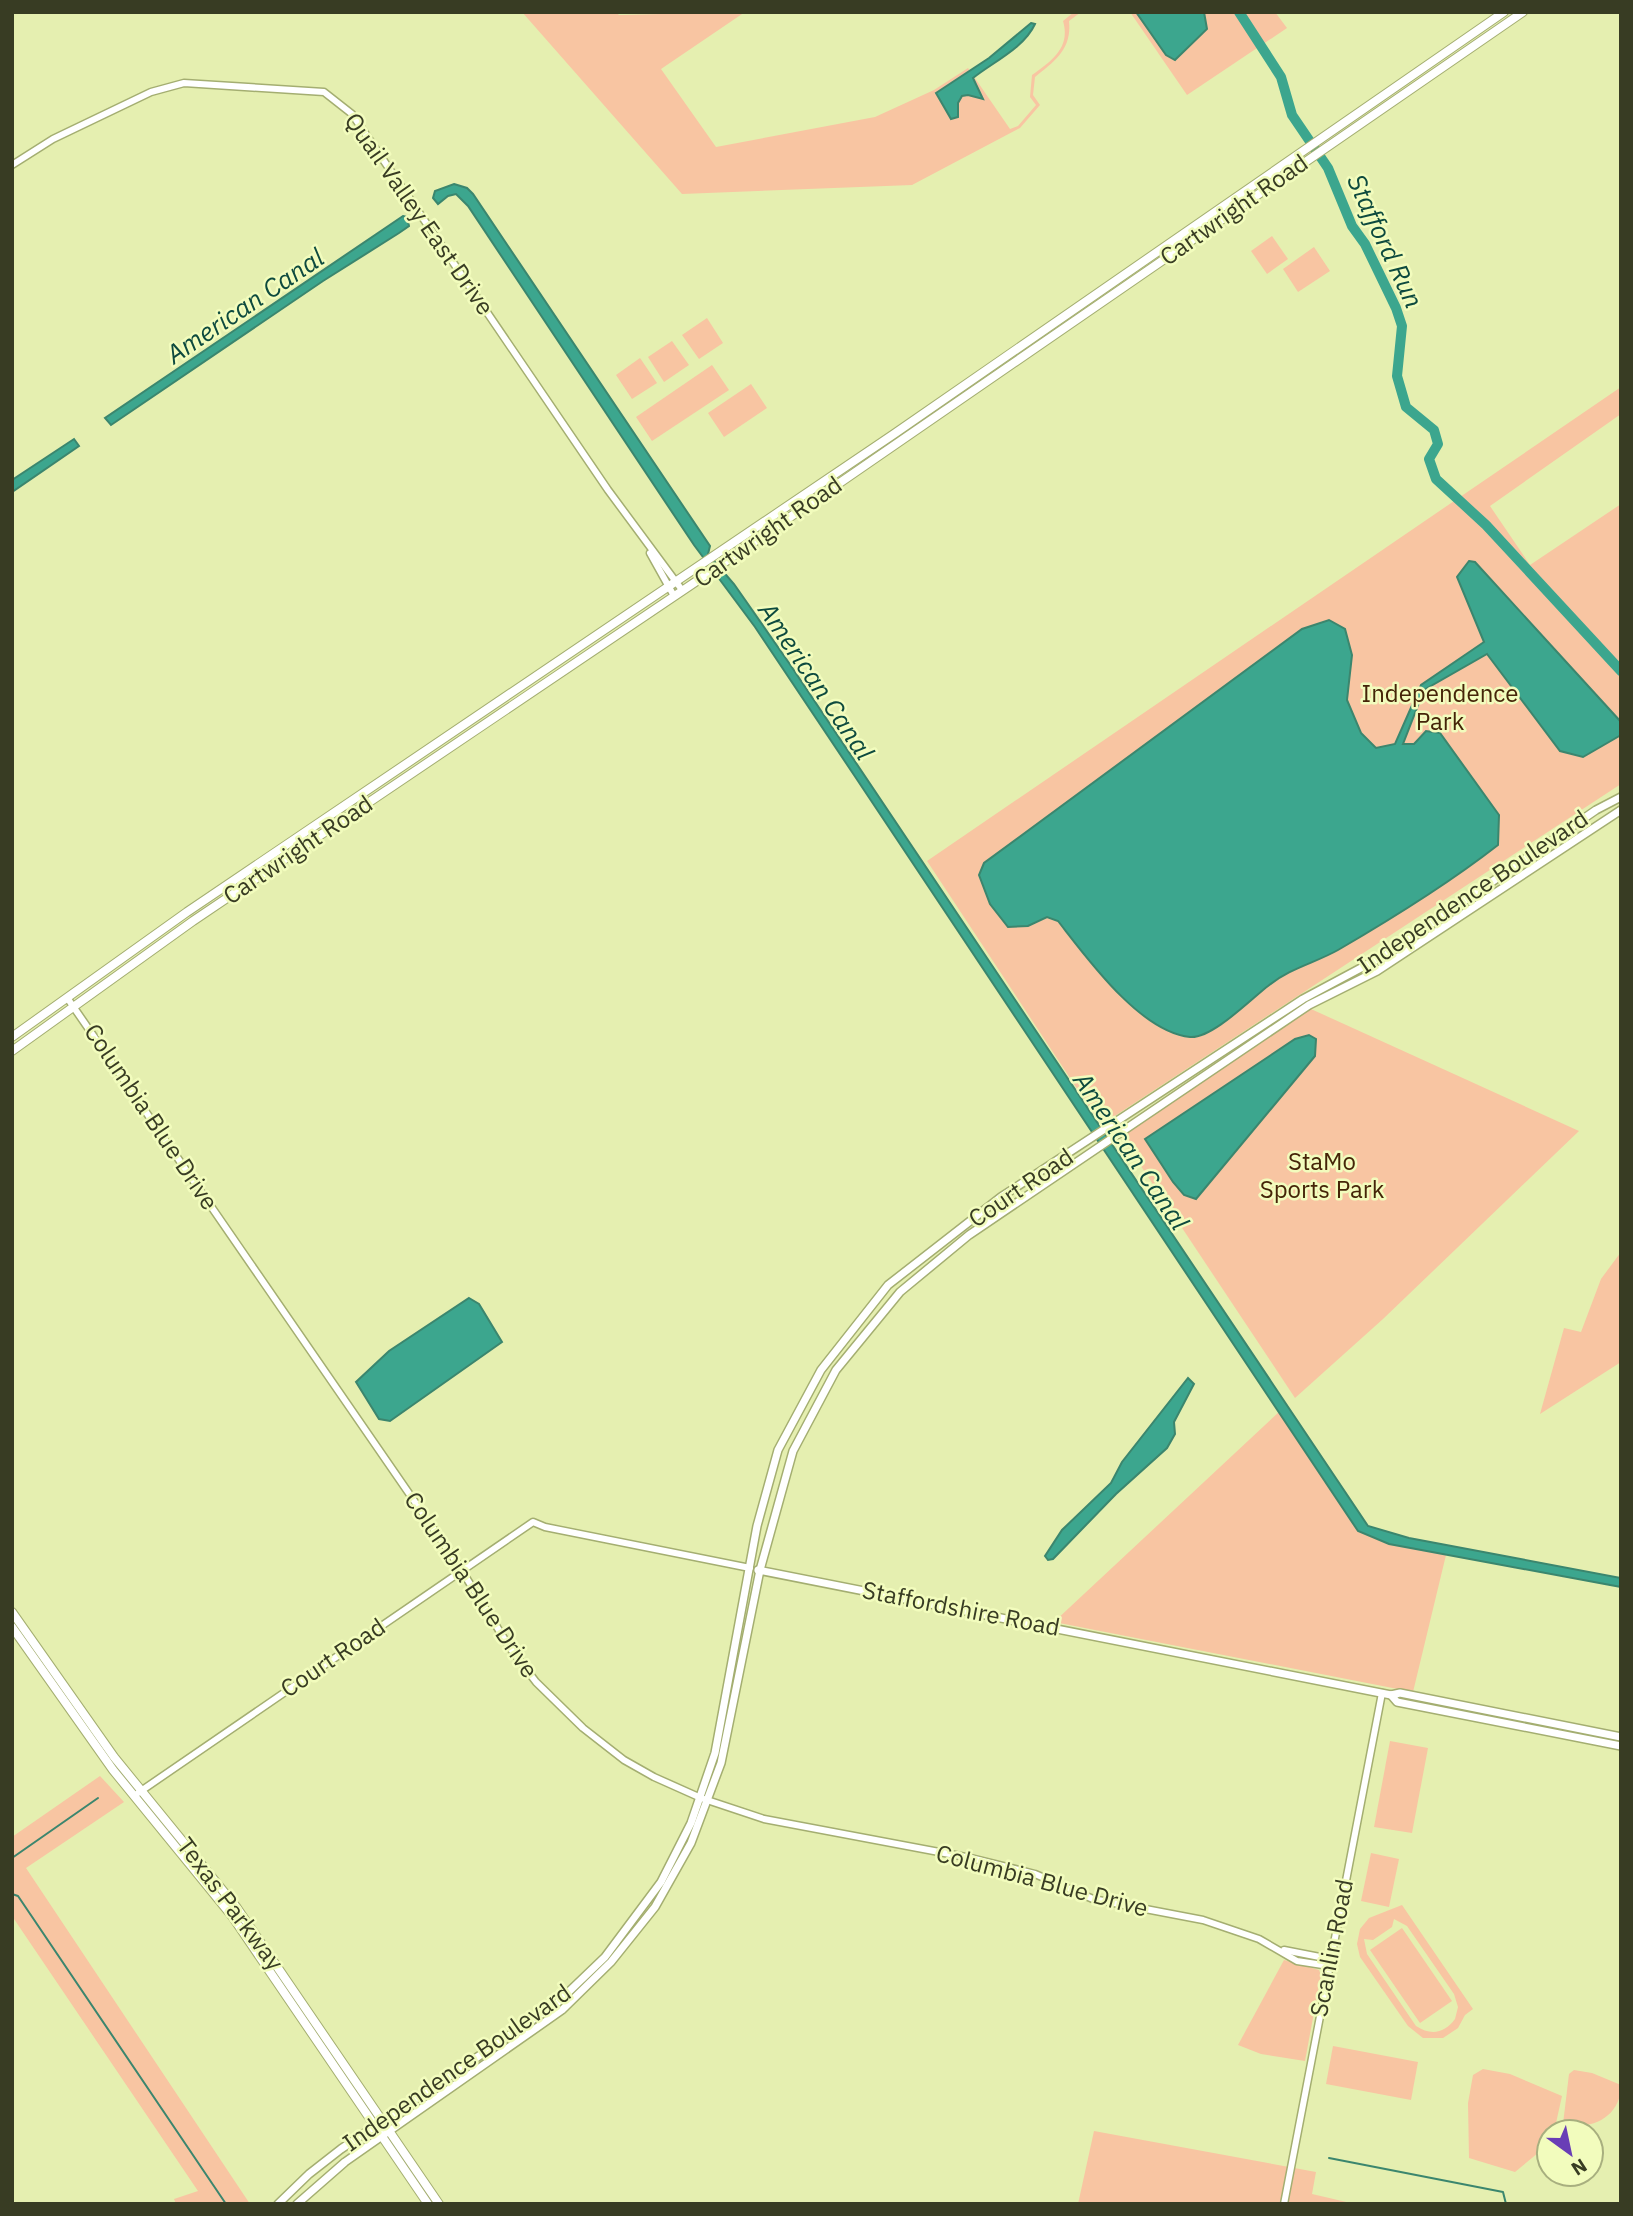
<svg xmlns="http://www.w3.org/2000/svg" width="1633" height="2216" viewBox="0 0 1633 2216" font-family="'IBM Plex Sans',sans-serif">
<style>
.green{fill:#f8c5a2;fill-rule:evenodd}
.water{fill:#3ca68e;stroke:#3b866e;stroke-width:2}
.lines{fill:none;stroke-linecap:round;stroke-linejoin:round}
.stream{stroke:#3b866e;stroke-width:2}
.river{stroke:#3ca68e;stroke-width:10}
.tertiary-casing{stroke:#a4ae71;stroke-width:9}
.secondary-casing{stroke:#a4ae71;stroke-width:10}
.primary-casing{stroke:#a4ae71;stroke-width:10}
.tertiary{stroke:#fff;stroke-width:6}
.secondary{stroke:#fff;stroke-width:7}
.primary{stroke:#fff;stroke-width:8}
.labels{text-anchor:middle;stroke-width:5;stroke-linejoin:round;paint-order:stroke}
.street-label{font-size:24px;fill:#383c23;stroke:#f2fcbd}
.park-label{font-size:24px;fill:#452408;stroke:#f2fcbd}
.water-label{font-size:26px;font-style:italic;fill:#0d4a3e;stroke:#f2fcbd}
</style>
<rect width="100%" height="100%" fill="#e5efb0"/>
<g class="green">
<path d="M522 12H616L619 15 745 12 661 69 716 147 875 117 934 90 968 68 1010 129 1018 126 1036 105 1030 97 1032 75C1051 61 1071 48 1063 21L1074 12H1081L1069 21C1072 49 1055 61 1035 77L1033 95 1040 105 1020 128 912 185 682 194Z"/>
<polygon points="1130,12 1275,12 1287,28 1187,95"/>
<polygon points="1272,236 1288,259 1267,274 1251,251"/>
<polygon points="1314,247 1330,271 1298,292 1283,269"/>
<polygon points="707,318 723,343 699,359 682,335"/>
<polygon points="672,341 689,365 664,382 648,357"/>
<polygon points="640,358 657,383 632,399 616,375"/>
<polygon points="712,365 729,390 652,441 636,417"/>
<polygon points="751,384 767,408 724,437 708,413"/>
<polygon points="1621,387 1621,414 1490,506 1530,565 1621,504 1621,784 1101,1125 927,861"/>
<polygon points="1311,1009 1579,1131 1383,1319 1295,1398 1121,1136"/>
<polygon points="1621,1252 1621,1362 1540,1414 1564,1328 1581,1332 1601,1279"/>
<polygon points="1280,1411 1358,1531 1389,1544 1446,1555 1413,1692 1054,1622"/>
<polygon points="1390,1741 1428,1748 1412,1833 1374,1827"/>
<polygon points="100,1776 124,1802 26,1868 250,2204 176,2204 174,2199 198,2191 12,1916 12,1837"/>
<polygon points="1371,1853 1399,1859 1389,1907 1361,1901"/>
<path d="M1402 1905 1473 2009 1465 2015 1458 2028 1443 2038H1423L1408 2026 1360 1957 1357 1944 1360 1929 1369 1918ZM1394 1919 1407 1926 1454 1994 1458 2007 1455 2019C1445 2033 1431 2036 1416 2026L1367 1954 1364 1939 1373 1940 1392 1927Z"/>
<polygon points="1402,1928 1452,2001 1420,2023 1370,1950"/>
<polygon points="1284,1960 1319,1970 1321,1975 1305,2061 1261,2054 1238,2045"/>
<polygon points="1333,2046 1418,2062 1411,2100 1326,2084"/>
<polygon points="1483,2069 1510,2074 1562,2096 1554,2132 1549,2132 1549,2144 1515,2172 1469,2158 1468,2103 1473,2075"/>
<path d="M1574 2070 1592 2073 1621 2085C1621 2117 1591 2131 1563 2124L1569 2074Z"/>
<polygon points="1094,2131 1316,2172 1312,2194 1355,2204 1078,2204"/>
</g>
<g class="water">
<polygon points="1136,12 1204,12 1207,29 1175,60 1166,55"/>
<path d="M1031 23 1035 24C1024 48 993 62 973 78L983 99 968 95 962 96 958 103V117L951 119 936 93 989 58Z"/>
<polygon points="454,184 467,188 473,194 710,546 708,554 734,584 789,663 1368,1526 1409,1538 1621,1578 1621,1587 1389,1544 1358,1531 854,775 755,627 694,545 468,206 456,194 448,196 438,204 433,198 435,191"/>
<polygon points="403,216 407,217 409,226 399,233 323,281 111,425 105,418"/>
<polygon points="74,439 79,446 12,492 12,480"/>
<path d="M1469 561 1475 562 1621 722V735L1583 757 1560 751 1487 654 1424 690 1403 744H1414L1426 731 1440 733 1499 815 1498 845C1448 884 1393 918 1338 950 1315 963 1290 968 1268 986 1251 999 1212 1039 1190 1037 1140 1032 1087 958 1058 921L1047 917 1028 926 1008 927 990 904 979 875 984 863 1302 629 1329 620 1345 629 1352 655 1347 700 1361 733 1376 748 1395 744 1421 685 1484 642 1457 577Z"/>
<polygon points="1309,1035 1316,1039 1315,1056 1196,1199 1184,1195 1173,1182 1145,1139 1295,1039"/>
<polygon points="469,1298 479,1304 502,1342 390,1421 379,1419 356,1382 389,1351"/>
<polygon points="1188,1378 1194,1384 1174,1422 1175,1434 1167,1448 1116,1494 1053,1559 1048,1560 1045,1556 1062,1530 1111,1483 1122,1462"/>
</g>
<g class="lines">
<g class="stream">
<polyline points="12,1858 98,1798"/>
<polyline points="12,1894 18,1896 226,2204"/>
<polyline points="1329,2158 1503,2192 1506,2204"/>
</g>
<polyline class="river" points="1239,12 1281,77 1292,115 1328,168 1352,226 1365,244 1396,308 1402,326 1397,376 1406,407 1434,430 1438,444 1429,459 1436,479 1486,525 1621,671"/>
<defs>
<g id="tertiary">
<polyline points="12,165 53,139 151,92 184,83 324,92 352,114 608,490 682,590"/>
<polyline points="650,553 674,596"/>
<polyline points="68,999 457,1563 510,1648 536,1682 583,1728 624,1760 654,1777 701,1798 764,1819 971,1858 1035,1874 1093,1899 1203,1920 1259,1939 1297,1961 1329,1966"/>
<polyline points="138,1793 533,1522 545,1527 750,1568"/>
<polyline points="1284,1950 1330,1959"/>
<polyline points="1284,2204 1382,1693"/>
</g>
<g id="secondary">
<polyline points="758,1570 1391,1695 1400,1693 1621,1737"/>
<polyline points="1391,1695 1397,1702 1621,1746"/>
<polyline points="278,2204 309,2174 341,2149 556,2004 605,1957 661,1882 691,1823 715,1753 757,1526 778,1450 821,1370 888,1285 1001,1197 1303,999 1389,953 1596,810 1621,797"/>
<polyline points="297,2204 345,2162 562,2010 611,1962 655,1907 691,1843 721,1763 760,1570 793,1451 836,1370 900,1292 969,1235 1309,1005 1377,971 1621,810"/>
</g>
<g id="primary">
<polyline points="12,1037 187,912 894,434 1504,12"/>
<polyline points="12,1051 193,921 722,564 1523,12"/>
<polyline points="12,1612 114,1757 237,1908 439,2204"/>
<polyline points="12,1627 113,1770 232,1916 428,2204"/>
</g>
</defs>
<use href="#tertiary" class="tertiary-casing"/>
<use href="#secondary" class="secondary-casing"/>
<use href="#primary" class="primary-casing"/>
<use href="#tertiary" class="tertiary"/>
<use href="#secondary" class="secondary"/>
<use href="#primary" class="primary"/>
</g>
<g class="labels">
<g class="street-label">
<text transform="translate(1234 210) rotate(-35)" y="8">Cartwright Road</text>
<text transform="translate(419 214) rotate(55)" y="8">Quail Valley East Drive</text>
<text transform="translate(768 532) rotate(-35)" y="8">Cartwright Road</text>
<text transform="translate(298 850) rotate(-34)" y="8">Cartwright Road</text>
<text transform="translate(1473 892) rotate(-34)" y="8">Independence Boulevard</text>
<text transform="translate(151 1117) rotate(56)" y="8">Columbia Blue Drive</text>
<text transform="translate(1021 1188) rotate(-34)" y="8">Court Road</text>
<text transform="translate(471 1585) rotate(56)" y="8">Columbia Blue Drive</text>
<text transform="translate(961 1609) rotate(11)" y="8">Staffordshire Road</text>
<text transform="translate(333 1658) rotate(-34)" y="8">Court Road</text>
<text transform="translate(1042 1881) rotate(15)" y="8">Columbia Blue Drive</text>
<text transform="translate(230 1904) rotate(53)" y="8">Texas Parkway</text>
<text transform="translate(1332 1948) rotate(-79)" y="8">Scanlin Road</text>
<text transform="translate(457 2068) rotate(-35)" y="8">Independence Boulevard</text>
</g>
<g class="park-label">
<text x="1440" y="702">Independence<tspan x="1440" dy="28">Park</tspan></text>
<text x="1322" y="1170">StaMo<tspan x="1322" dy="28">Sports Park</tspan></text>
</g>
<g class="water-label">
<text transform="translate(1385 241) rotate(65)" y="9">Stafford Run</text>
<text transform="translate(245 306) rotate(-34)" y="9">American Canal</text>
<text transform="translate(816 681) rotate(56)" y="9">American Canal</text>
<text transform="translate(1131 1151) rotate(56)" y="9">American Canal</text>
</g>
</g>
<rect width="1633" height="2216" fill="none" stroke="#383c23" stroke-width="28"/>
<g transform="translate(1570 2153) rotate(147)"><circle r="33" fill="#f2fcbd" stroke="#a8af7f" stroke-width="2"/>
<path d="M0-5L12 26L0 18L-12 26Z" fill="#693eb6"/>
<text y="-10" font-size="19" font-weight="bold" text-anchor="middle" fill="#383c23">N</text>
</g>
</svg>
